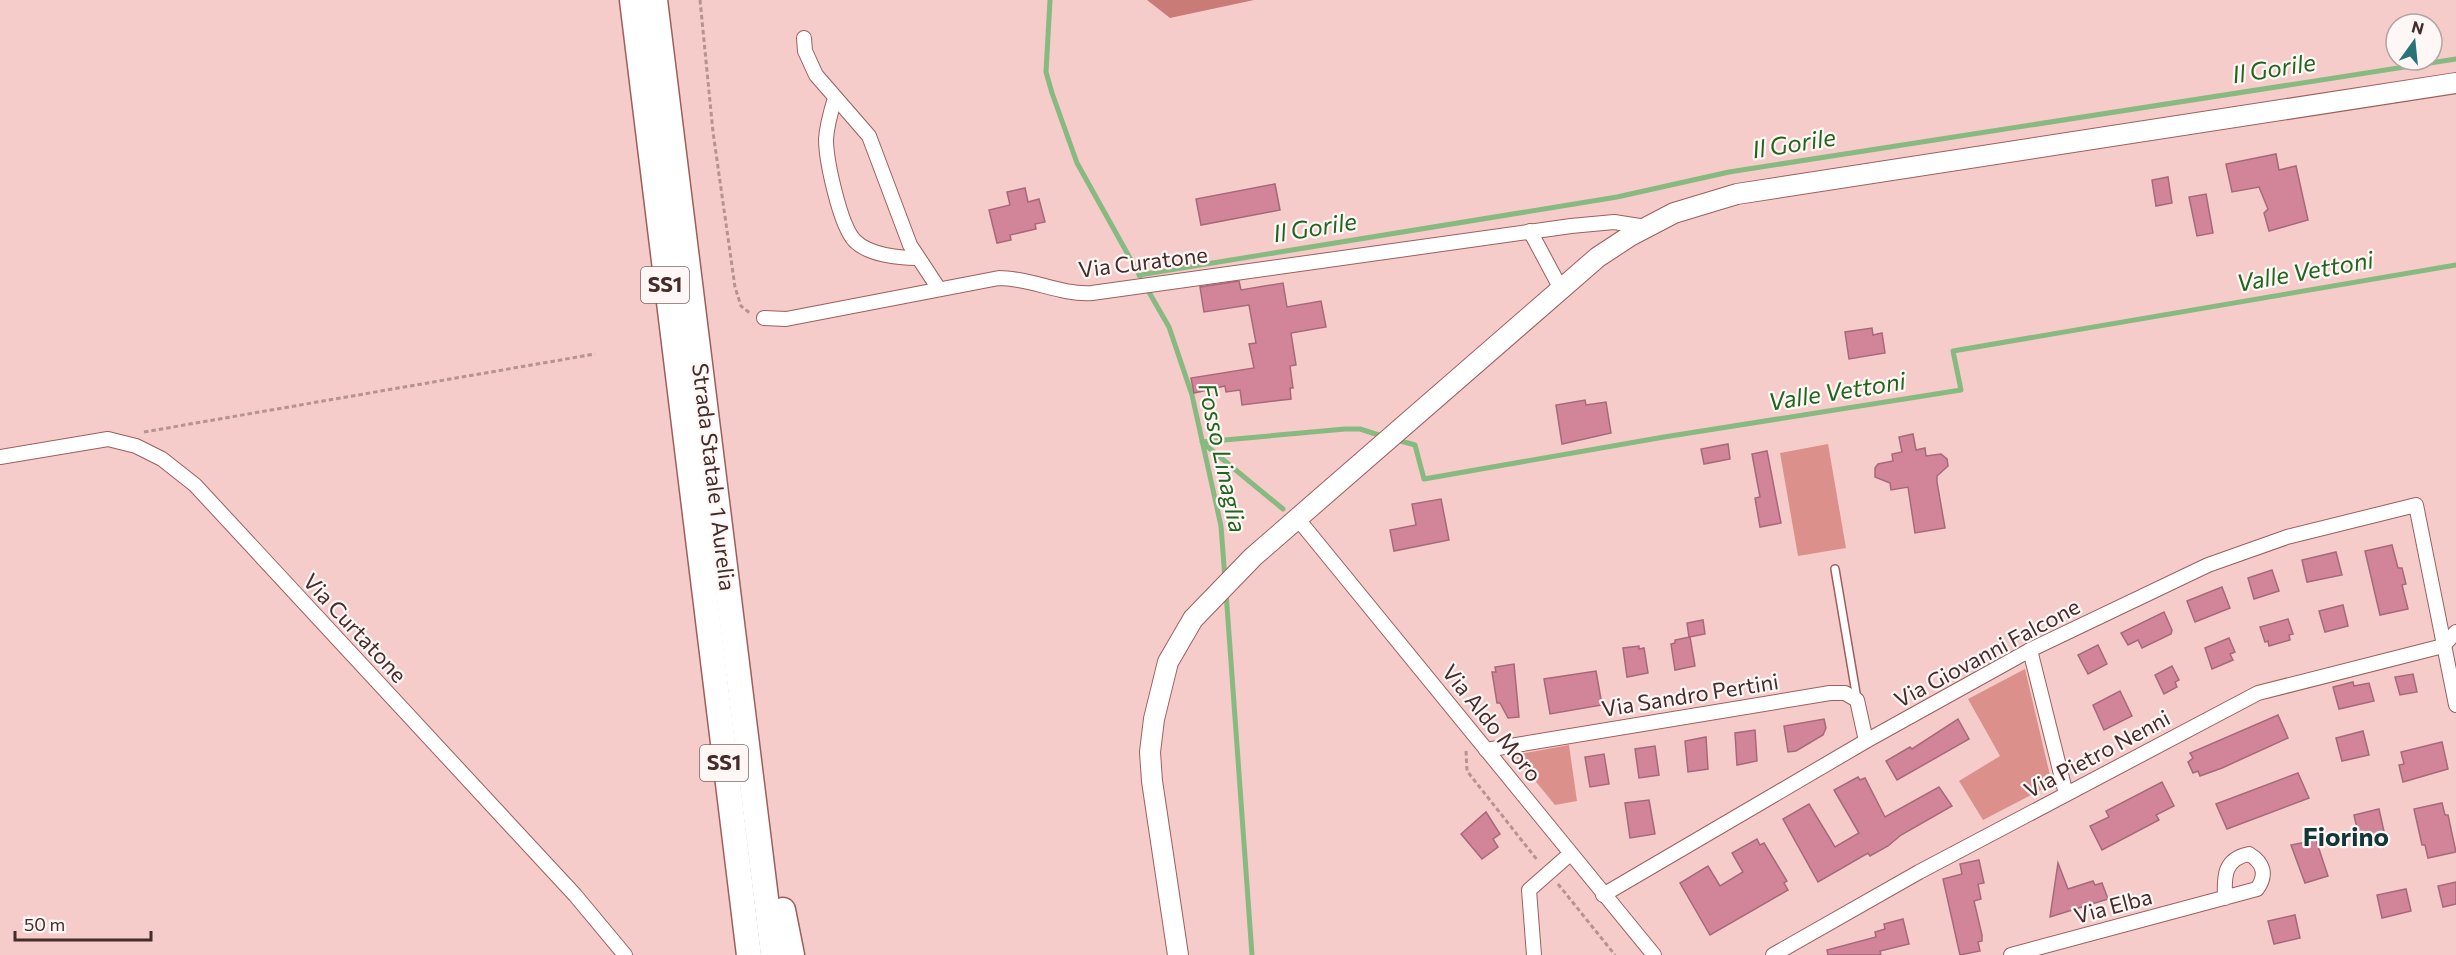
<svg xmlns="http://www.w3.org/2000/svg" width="2456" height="955" viewBox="0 0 2456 955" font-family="Commissioner,sans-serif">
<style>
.green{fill:#db908c}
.forest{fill:#c97b78}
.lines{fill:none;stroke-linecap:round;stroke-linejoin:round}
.stream{stroke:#86ba81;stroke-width:5}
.building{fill:#d28599;stroke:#a6697a;stroke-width:1.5}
.service-casing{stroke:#9c5f5d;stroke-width:10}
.minor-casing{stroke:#9c5f5d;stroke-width:16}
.secondary-casing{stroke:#9c5f5d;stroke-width:22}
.trunk-casing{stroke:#9c5f5d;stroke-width:27}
.path{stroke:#b69290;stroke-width:3;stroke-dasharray:4.5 3;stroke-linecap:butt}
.service{stroke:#fff;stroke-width:7}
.minor{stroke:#fff;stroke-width:14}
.secondary{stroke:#fff;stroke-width:20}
.trunk{stroke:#fff;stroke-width:24}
.labels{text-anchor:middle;stroke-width:4.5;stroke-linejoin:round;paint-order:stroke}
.shield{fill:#fef7f6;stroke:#7c6866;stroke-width:1.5}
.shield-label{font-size:21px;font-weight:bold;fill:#452b29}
.street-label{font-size:22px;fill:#452b29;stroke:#fef7f6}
.water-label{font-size:24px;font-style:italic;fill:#1f651b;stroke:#fef7f6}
.quarter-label{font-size:26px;font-weight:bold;fill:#133639;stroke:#fef7f6}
</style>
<rect width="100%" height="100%" fill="#f6ccca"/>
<g class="green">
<polygon points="1828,444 1846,548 1798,556 1780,453"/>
<polygon points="2025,669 2052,784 1983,820 1959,781 2000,756 1968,699"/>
<polygon points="1569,745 1577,801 1555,805 1514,755"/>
</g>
<polygon class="forest" points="1147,0 1254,0 1170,18"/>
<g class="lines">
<g class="stream">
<polyline points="1050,0 1046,72 1052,93 1077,163 1140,276"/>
<polyline points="1139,275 1617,197 1729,172 2456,59"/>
<polyline points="1146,287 1169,327 1192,395 1221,526 1225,579"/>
<polyline points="1397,440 1415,445 1424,479 1664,437 1961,390 1953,351 2456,265"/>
<polyline points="1202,442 1345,429 1360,429 1385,437"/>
<polyline points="1203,443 1283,509"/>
<polyline points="1226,592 1252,955"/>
</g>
</g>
<g class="building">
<polygon points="2276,154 2279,170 2296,166 2308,220 2269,231 2264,213 2268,209 2259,187 2232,192 2226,164"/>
<polygon points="2168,177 2172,203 2156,206 2152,180"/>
<polygon points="1275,184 1280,210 1201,225 1196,199"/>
<polygon points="1025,188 1028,202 1039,199 1045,222 1035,224 1036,229 1010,235 1011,240 997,243 989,210 1010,205 1007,192"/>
<polygon points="2206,194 2213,233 2197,236 2189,197"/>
<polygon points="1239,281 1241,290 1283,283 1287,307 1321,301 1326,327 1291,333 1296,365 1290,366 1293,388 1290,388 1291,399 1242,405 1240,390 1226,392 1225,386 1194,393 1191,378 1254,368 1249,344 1256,343 1249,305 1204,312 1200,287"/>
<polygon points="1872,328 1873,335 1882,333 1885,353 1849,359 1845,332"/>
<polygon points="1585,400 1586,405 1606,402 1611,433 1562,444 1556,405"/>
<polygon points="1913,434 1916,450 1925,448 1926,456 1941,454 1947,459 1948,466 1937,476 1937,482 1945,528 1915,533 1908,487 1891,490 1890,483 1875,477 1875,468 1878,464 1893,461 1892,454 1902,452 1899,437"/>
<polygon points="1728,444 1730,459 1704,464 1701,449"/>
<polygon points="1767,451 1781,523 1760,527 1755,498 1760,497 1752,454"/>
<polygon points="1441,499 1449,540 1394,551 1390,530 1416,525 1412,504"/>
<polygon points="2392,545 2398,568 2402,568 2406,584 2402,585 2408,609 2380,615 2365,551"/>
<polygon points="2336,552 2342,575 2307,582 2302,560"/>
<polygon points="2272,570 2279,591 2254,599 2248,578"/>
<polygon points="2222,587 2230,608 2195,622 2187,601"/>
<polygon points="2343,605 2348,626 2325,632 2319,611"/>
<polygon points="2164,612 2172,630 2171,634 2142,648 2138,640 2128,645 2121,633"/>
<polygon points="2288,619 2293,634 2289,635 2290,640 2269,646 2268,641 2265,642 2260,627"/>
<polygon points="1703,620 1705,634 1689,637 1687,623"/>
<polygon points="1690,637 1695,666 1675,670 1671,644 1675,643 1675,640"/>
<polygon points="2229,638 2235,652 2230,654 2233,660 2212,669 2205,648"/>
<polygon points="2098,645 2107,664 2088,674 2078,655"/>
<polygon points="1639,646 1639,649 1644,648 1648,673 1627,677 1623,648"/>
<polygon points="1514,664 1519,717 1508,718 1500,703 1497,703 1492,672 1496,672 1495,667"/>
<polygon points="2172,666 2179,680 2175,682 2177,687 2164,694 2155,675"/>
<polygon points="1596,671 1602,705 1550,714 1544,679"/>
<polygon points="2413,674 2417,692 2400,695 2395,677"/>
<polygon points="2353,682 2354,686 2369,683 2374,701 2339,709 2333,687"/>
<polygon points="2120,691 2132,716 2104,730 2093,705"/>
<polygon points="2278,715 2288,738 2222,768 2200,776 2198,771 2193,773 2188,762 2193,758 2190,753"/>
<polygon points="1824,719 1826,728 1823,735 1796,751 1788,752 1784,726"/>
<polygon points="1958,719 1969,739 1897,780 1886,761 1910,747 1912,749"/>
<polygon points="1755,730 1757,761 1737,765 1735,733"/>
<polygon points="2363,731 2369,755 2342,761 2336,738"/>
<polygon points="1706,737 1708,769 1688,772 1685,741"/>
<polygon points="2442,742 2448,769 2403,782 2399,765 2404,764 2401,752"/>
<polygon points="1655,746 1659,775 1639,778 1635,749"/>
<polygon points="1604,754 1609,784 1590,787 1585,757"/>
<polygon points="2298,773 2309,798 2227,829 2216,804"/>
<polygon points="1858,777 1860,780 1865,778 1885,817 1939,787 1952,806 1901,835 1888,846 1870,856 1868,853 1818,882 1783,819 1809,804 1835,847 1859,833 1834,790"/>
<polygon points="2162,782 2174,806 2156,815 2159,820 2102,850 2090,826 2109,817 2106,811"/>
<polygon points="1649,800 1655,834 1630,838 1625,803"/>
<polygon points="2442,803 2445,815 2448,815 2456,852 2428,858 2425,845 2422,845 2414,809"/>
<polygon points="2379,809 2385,836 2360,842 2354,815"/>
<polygon points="1486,812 1500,834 1493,839 1498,847 1482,859 1461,834"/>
<polygon points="1757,839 1760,845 1764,843 1787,881 1784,883 1788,890 1710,935 1680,883 1708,866 1720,886 1743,872 1732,853"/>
<polygon points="2316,840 2328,876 2305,883 2291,845"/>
<polygon points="1979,860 1984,883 1978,884 1981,899 1974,901 1982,935 1982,941 1978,942 1980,951 1960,955 1943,879 1962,874 1960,864"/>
<polygon points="2058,863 2068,889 2093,881 2095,885 2102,883 2108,899 2050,917"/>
<polygon points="2456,882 2456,904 2443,907 2438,886"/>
<polygon points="2406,889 2411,911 2382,918 2377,895"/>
<polygon points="2295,915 2300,938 2274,944 2268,921"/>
<polygon points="1903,919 1909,944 1880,951 1881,955 1828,955 1827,950 1876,937 1875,932 1885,929 1884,924"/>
</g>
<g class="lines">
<defs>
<polyline id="service" points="1835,569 1857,699"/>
<g id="minor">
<polyline points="804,38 805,51 816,75 869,136 910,245 939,289"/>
<path d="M835 98C831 111 827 125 826 139 826 160 840 226 855 241 869 255 899 258 917 258"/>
<polyline points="1530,231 1561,289"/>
<path d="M764 318 786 319 999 278C1031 278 1060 295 1092 293L1571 226 1614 222 1646 227"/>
<polyline points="0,457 108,439 136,446 162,459 195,485 575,895 625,955"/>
<polyline points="1297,518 1654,955"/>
<polyline points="2030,650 2066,794"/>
<polyline points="1486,750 1830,693 1845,693 1857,700 1866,741"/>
<polyline points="1603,895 1866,741 2030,650 2208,565 2287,537 2416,505 2456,705"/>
<polyline points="1534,955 1529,890 1570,854"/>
<polyline points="1773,955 1919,872 2258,693 2443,646 2456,632"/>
<path d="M2011 955 2257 889C2267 875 2264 863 2249 854 2224 859 2224 876 2225 898"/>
</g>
<polyline id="secondary" points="1178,955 1152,781 1150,752 1154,719 1168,662 1193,619 1253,557 1598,257 1630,236 1674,213 1737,194 2456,83"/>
<g id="trunk">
<polyline points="632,0 749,955"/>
<polyline points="655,0 773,955"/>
<polyline points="783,910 792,955"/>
</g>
</defs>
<use href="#service" class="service-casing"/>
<use href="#minor" class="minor-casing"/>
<use href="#secondary" class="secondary-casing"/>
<use href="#trunk" class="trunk-casing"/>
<g class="path">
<polyline points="700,0 713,132 735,287 741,306 751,314"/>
<polyline points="144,432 595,354"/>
<polyline points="1466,751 1467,771 1538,861"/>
<polyline points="1558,884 1615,955"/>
</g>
<use href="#service" class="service"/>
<use href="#minor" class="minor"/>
<use href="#secondary" class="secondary"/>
<use href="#trunk" class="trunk"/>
</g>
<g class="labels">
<g class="shield">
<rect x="641" y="267" width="48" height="36" rx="4.5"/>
<rect x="700" y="745" width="48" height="36" rx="4.5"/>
</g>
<g class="shield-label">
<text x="665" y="292">SS1</text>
<text x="724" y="770">SS1</text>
</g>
<g class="street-label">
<text transform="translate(1143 262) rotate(-7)" y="8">Via Curatone</text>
<text transform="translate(714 477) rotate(83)" y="8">Strada Statale 1 Aurelia</text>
<text transform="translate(355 628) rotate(47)" y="8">Via Curtatone</text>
<text transform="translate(1987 653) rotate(-28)" y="8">Via Giovanni Falcone</text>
<text transform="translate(1690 695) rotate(-9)" y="8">Via Sandro Pertini</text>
<text transform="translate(1492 723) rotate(51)" y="8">Via Aldo Moro</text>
<text transform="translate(2097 754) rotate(-28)" y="8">Via Pietro Nenni</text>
<text transform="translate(2113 906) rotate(-15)" y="8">Via Elba</text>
</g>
<g class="water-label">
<text transform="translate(2274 69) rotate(-9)" y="8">Il Gorile</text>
<text transform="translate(1794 144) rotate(-9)" y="8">Il Gorile</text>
<text transform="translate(1315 228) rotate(-9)" y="8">Il Gorile</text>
<text transform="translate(2305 272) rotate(-10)" y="8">Valle Vettoni</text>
<text transform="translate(1837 392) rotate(-9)" y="8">Valle Vettoni</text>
<text transform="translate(1222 458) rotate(78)" y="8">Fosso Linaglia</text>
</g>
<g class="quarter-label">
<text x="2346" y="846">Fiorino</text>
</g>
</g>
<g transform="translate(2414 42) rotate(15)"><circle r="28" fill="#fef7f6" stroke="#b4a5a4" stroke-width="1.5"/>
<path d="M0-4.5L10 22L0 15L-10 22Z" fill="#297378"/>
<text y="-9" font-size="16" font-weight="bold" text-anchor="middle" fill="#452b29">N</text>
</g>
<path d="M15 931v9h136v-9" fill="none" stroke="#452b29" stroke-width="3"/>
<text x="24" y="931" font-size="18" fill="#452b29" stroke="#fef7f6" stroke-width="4.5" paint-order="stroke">50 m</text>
</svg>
